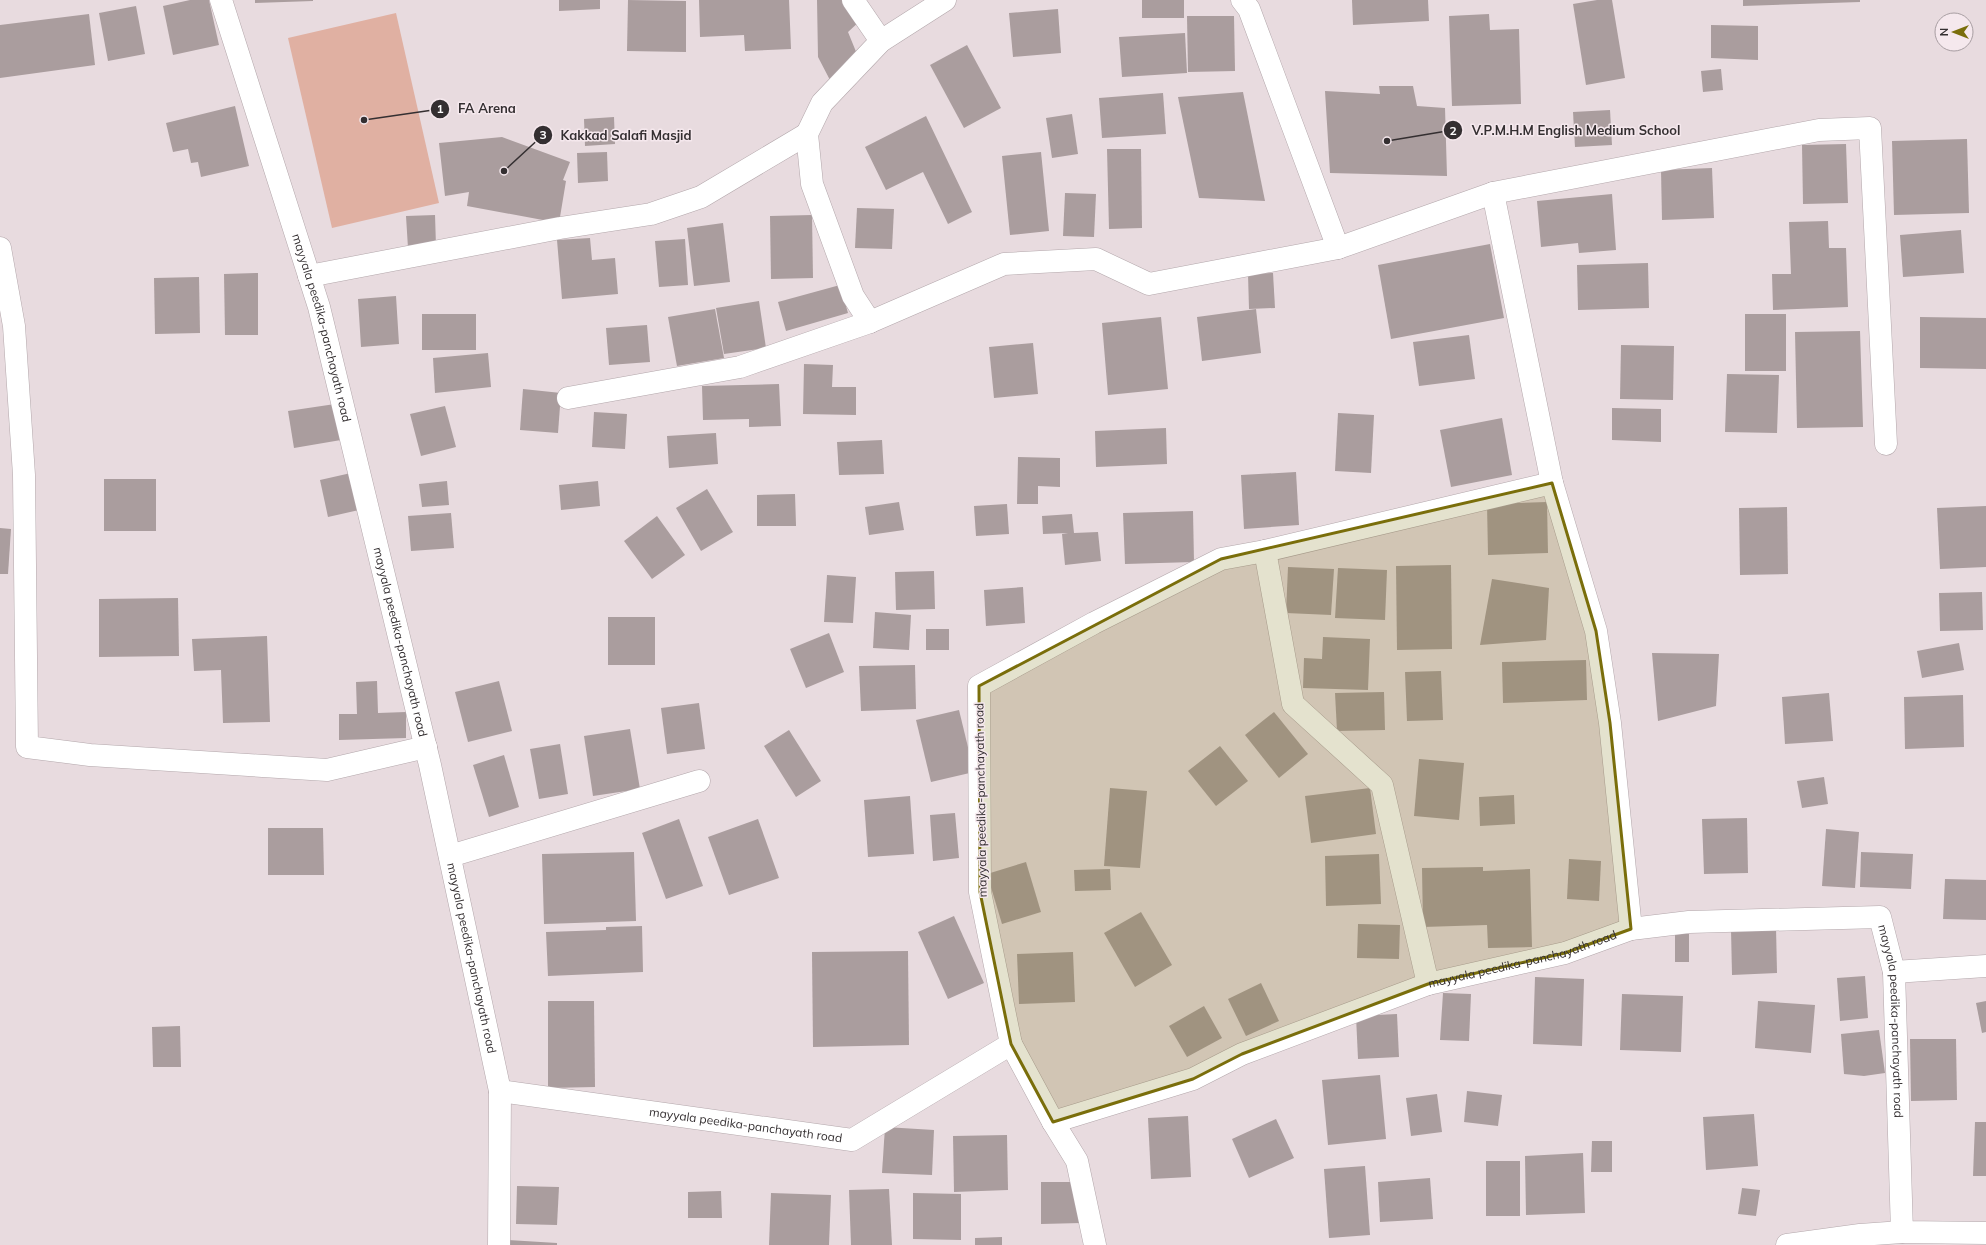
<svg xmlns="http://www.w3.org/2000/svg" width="1986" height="1245" viewBox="0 0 1986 1245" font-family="Mulish,sans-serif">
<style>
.green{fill:#e0b0a2}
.building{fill:#aa9d9e}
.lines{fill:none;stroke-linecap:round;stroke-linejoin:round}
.minor-casing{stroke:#b3a7ab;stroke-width:23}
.minor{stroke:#fff;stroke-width:22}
.marked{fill:#7a6e0b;fill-opacity:0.2;stroke:#7a6e0b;stroke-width:3;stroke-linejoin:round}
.labels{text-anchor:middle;stroke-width:3;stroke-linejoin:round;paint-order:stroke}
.street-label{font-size:12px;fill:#342f31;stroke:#f5e8ed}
.leader{fill:none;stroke:#342f31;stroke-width:1.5}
.callout-dot{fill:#342f31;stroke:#f5e8ed;stroke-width:1.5}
.mark-label{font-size:12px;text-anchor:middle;font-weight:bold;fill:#fff}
.callout-label{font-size:13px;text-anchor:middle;font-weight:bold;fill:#342f31;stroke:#f5e8ed;stroke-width:3;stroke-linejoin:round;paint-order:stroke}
</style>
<rect width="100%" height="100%" fill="#e8dbdf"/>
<polygon class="green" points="396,13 439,203 332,228 288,38"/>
<g class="building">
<polygon points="190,0 209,0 219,45 173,55 163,6"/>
<polygon points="255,0 313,0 313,1 255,3"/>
<polygon points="559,0 600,0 600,9 559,11"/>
<polygon points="628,0 686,1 686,52 627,51"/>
<polygon points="699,0 789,0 791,49 745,51 744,35 700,37"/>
<polygon points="817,0 847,0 861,20 848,32 859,59 831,82 818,57"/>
<rect x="1142" y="0" width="42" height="18"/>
<polygon points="1352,0 1428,0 1429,21 1353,25"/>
<polygon points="1597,0 1612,0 1625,78 1586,85 1573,4"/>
<polygon points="1743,0 1860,0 1860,2 1743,6"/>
<polygon points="136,6 145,54 108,61 99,13"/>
<polygon points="1058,9 1061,53 1013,57 1009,13"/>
<polygon points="89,14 95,65 0,78 0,25"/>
<polygon points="1489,14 1490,30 1519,29 1521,104 1452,106 1449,16"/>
<polygon points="1187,16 1234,16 1235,71 1188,72"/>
<polygon points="1711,25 1758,26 1758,60 1711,58"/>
<polygon points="1185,33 1187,73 1122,77 1119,37"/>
<polygon points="967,45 1001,108 964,128 930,65"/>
<polygon points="1721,69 1723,90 1703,92 1701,71"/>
<polygon points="1379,86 1413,86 1417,106 1445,108 1447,176 1330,173 1325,91 1380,94"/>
<polygon points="1243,92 1265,201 1199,198 1178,97"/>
<polygon points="1163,93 1166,134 1102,138 1099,98"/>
<polygon points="235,106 249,166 201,177 198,162 191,163 188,149 173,152 166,123"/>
<polygon points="1610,110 1612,145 1575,147 1573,112"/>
<polygon points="1072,114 1078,154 1052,158 1046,118"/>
<polygon points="926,116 972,212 948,224 923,172 886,190 865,147"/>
<polygon points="614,117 615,144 585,146 584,119"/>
<polygon points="502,137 570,162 563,180 566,181 559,223 467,206 469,192 445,196 439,143"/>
<polygon points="1967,139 1969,213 1894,215 1892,141"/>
<polygon points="1846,144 1848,203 1803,204 1802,145"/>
<polygon points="1107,149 1141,149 1142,228 1109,229"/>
<polygon points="607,152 608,181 578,183 577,153"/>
<polygon points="1041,152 1049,231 1010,235 1002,156"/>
<polygon points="1712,168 1714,218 1662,220 1661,170"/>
<polygon points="1065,193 1096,194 1094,237 1063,236"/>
<polygon points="1612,194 1616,250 1579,253 1578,243 1541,247 1537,201"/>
<polygon points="857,208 894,209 892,249 855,248"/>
<polygon points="435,215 436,247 408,248 406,216"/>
<polygon points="812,215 813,278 771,279 770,216"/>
<polygon points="1828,221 1829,248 1846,248 1848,307 1773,310 1772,274 1791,274 1789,222"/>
<polygon points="723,223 730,282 694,286 687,228"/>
<polygon points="1961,230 1964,273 1903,277 1900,235"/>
<polygon points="590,238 592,260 615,258 618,294 562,299 557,240"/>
<polygon points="685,239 688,285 659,287 655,241"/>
<polygon points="1490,244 1504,318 1391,339 1378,265"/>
<polygon points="1648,263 1649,308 1578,310 1577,265"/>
<polygon points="258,273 258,335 225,335 224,274"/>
<polygon points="1273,273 1275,308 1249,309 1248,274"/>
<polygon points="199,277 200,333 155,334 154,278"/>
<polygon points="840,285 848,313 786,331 778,302"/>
<polygon points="396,296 399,344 361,347 358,299"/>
<polygon points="759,301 766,348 724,354 716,308"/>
<polygon points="715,309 724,358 677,366 668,317"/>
<polygon points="1256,309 1261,353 1202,361 1197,317"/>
<rect x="422" y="314" width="54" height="36"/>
<rect x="1745" y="314" width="41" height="57"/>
<polygon points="1161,317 1168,389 1108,395 1102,323"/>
<polygon points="1920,317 1986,318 1986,369 1920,368"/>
<polygon points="647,325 650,362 609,365 606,328"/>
<polygon points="1860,331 1863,427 1797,428 1795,332"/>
<polygon points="1469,335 1475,379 1419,386 1413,342"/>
<polygon points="1033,343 1038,394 994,398 989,347"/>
<polygon points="1621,345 1674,346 1673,400 1620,399"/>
<polygon points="488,353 491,387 435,393 433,358"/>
<polygon points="804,364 833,365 832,387 856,387 856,415 803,414"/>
<polygon points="1727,374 1779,375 1777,433 1725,432"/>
<polygon points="779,384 781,426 749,427 749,419 703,420 702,386"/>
<polygon points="523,389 561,393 558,433 520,430"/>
<polygon points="335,404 341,440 294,448 288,411"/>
<polygon points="445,406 456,447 421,456 410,414"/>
<polygon points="1612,408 1661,409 1661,442 1612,440"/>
<polygon points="594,412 627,414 625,449 592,447"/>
<polygon points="1338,413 1374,415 1371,473 1335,471"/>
<polygon points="1502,418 1512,475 1451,487 1440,430"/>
<polygon points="1166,428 1167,464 1096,467 1095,431"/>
<polygon points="716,433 718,464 669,468 667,436"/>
<polygon points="882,440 884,474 839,475 837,442"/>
<polygon points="1018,457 1060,458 1060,487 1038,486 1038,504 1017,504"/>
<polygon points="1296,472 1299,525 1244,529 1241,475"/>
<polygon points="351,473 359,510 328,517 320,480"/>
<rect x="104" y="479" width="52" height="52"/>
<polygon points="447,481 449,505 422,507 419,484"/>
<polygon points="598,481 600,506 561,510 559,485"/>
<polygon points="707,489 733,532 701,551 676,508"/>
<polygon points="795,494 796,526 757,526 757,495"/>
<polygon points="899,502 904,530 869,535 865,507"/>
<polygon points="1547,502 1548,553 1488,555 1487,504"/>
<polygon points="1007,504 1009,534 976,536 974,506"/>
<polygon points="1986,506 1986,567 1940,569 1937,508"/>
<polygon points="1787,507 1788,574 1740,575 1739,508"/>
<polygon points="1193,511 1194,562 1125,564 1123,513"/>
<polygon points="451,513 454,548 411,551 408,516"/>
<polygon points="1072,514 1074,533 1098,532 1101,561 1065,565 1062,534 1068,533 1043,534 1042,516"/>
<polygon points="657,516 685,555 652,579 624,541"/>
<polygon points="0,528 11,529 8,574 0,574"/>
<polygon points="1451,565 1452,649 1397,650 1396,566"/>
<polygon points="1288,567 1334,569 1331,615 1286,613"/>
<polygon points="1338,568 1387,570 1385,620 1335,618"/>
<polygon points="934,571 935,609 896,610 895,572"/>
<polygon points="827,575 856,577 853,623 824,622"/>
<polygon points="1492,579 1549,588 1546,640 1480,645"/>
<polygon points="1023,587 1025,623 986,626 984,590"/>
<polygon points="1982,592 1983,630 1940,631 1939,593"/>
<polygon points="178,598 179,656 99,657 99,599"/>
<polygon points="875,612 911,615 909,650 873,648"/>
<rect x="608" y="617" width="47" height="48"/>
<rect x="926" y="629" width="23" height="21"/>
<polygon points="829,633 844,672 806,688 790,649"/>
<polygon points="267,636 270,722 223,723 221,670 194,671 192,639"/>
<polygon points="1323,637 1370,639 1368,690 1303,688 1304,658 1322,659"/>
<polygon points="1959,643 1964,670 1922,678 1917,651"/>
<polygon points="1652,653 1719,654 1716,706 1658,721"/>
<polygon points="1586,660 1587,700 1503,703 1502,662"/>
<polygon points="915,665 916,709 861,711 859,666"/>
<polygon points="1441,671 1443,720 1407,721 1405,672"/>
<polygon points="377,681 378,713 406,712 406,738 339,740 339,714 357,714 356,682"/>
<polygon points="499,681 512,731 468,742 455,692"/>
<polygon points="1384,692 1385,730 1337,731 1335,693"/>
<polygon points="1829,693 1833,741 1785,744 1782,697"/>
<polygon points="1963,695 1964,747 1905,749 1904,697"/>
<polygon points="699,703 705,749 667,754 661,708"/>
<polygon points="959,710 974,772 931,782 916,720"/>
<polygon points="1274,712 1308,754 1279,778 1245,735"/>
<polygon points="630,729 640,789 593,796 584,736"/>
<polygon points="789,730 821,781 796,797 764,746"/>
<polygon points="560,744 568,794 539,799 530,749"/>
<polygon points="1220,746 1248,781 1216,806 1188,771"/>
<polygon points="504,755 519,807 489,817 473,765"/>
<polygon points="1419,759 1464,763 1459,820 1414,816"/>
<polygon points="1824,777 1828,804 1802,808 1797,781"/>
<polygon points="1110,788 1147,791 1140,868 1104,866"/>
<polygon points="1370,788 1376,834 1311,843 1305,796"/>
<polygon points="1514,795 1515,824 1480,826 1479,797"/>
<polygon points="910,796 914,854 868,857 864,800"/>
<polygon points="955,813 959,858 933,861 930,815"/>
<polygon points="1747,818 1748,873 1704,874 1702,819"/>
<polygon points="679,819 703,886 666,899 642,833"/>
<polygon points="758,819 779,878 729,895 708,837"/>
<polygon points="268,828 323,828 324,875 268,875"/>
<polygon points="1826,829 1859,832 1855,888 1822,886"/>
<polygon points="634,852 636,921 544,924 542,854"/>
<polygon points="1861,852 1913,854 1911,889 1860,887"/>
<polygon points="1379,854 1381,904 1326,906 1325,856"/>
<polygon points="1569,859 1601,861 1599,901 1567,899"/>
<polygon points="1026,862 1041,912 1002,924 987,874"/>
<polygon points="1483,867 1483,871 1530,869 1532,947 1488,948 1487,925 1423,927 1422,868"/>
<polygon points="1110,869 1111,890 1075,891 1074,870"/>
<polygon points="1945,879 1986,880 1986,920 1943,919"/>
<polygon points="1141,912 1172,965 1135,987 1104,933"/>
<polygon points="954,916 984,983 948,999 918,932"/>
<polygon points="1358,924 1400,925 1399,959 1357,958"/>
<polygon points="642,926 643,972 548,976 546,932 606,930 606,927"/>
<polygon points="1776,927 1777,973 1732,975 1731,929"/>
<rect x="1675" y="934" width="14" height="28"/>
<polygon points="908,951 909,1045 813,1047 812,952"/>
<polygon points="1073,952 1075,1002 1019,1004 1017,954"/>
<polygon points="1865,976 1868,1018 1840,1021 1837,978"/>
<polygon points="1535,977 1584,979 1582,1046 1533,1044"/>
<polygon points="1261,983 1279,1021 1246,1036 1228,999"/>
<polygon points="1443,993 1471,994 1469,1041 1440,1040"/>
<polygon points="1622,994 1683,996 1681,1052 1620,1050"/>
<polygon points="548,1001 594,1001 595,1087 548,1088"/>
<polygon points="1758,1001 1815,1005 1811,1053 1755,1048"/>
<polygon points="1986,1001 1986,1032 1982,1033 1976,1003"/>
<polygon points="1204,1006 1222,1038 1187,1057 1169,1026"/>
<polygon points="1397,1014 1399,1057 1358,1059 1356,1016"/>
<polygon points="180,1026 181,1067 153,1067 152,1027"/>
<polygon points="1879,1030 1885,1073 1864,1076 1844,1074 1841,1034"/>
<polygon points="1910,1039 1956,1039 1957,1100 1911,1101"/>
<polygon points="1380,1075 1386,1139 1328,1145 1322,1080"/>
<polygon points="1467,1091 1502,1095 1498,1126 1464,1122"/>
<polygon points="1437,1094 1442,1132 1411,1136 1406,1098"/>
<polygon points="1754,1114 1758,1166 1706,1170 1703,1117"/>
<polygon points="1188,1116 1191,1177 1151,1179 1148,1118"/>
<polygon points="1276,1119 1294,1158 1249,1178 1232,1139"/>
<polygon points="1975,1122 1986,1122 1986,1176 1973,1176"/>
<polygon points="885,1127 934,1130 932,1175 882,1173"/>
<polygon points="1007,1135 1008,1190 954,1192 953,1136"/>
<polygon points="1592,1141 1612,1141 1612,1172 1591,1172"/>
<polygon points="1583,1153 1585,1213 1526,1215 1525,1156"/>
<rect x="1486" y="1161" width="34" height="55"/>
<polygon points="1365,1166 1370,1235 1329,1238 1324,1169"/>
<polygon points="1430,1178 1433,1219 1380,1222 1378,1182"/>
<polygon points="1041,1182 1080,1182 1081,1223 1041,1224"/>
<polygon points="517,1186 559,1187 557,1225 516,1224"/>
<polygon points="1742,1188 1760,1190 1756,1216 1738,1214"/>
<polygon points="889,1189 892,1245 851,1245 849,1190"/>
<polygon points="721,1191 722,1218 688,1218 688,1192"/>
<polygon points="771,1193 831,1195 829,1245 769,1245"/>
<polygon points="913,1193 961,1194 961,1240 913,1239"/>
<polygon points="1002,1237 1002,1245 975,1245 975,1238"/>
<polygon points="507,1240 557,1243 557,1245 507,1245"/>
</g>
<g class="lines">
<defs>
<g id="minor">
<path id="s1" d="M221 0 319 307 430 765 500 1091 852 1140 1011 1044 980 892 979 686 1094 623 1221 559 1265 551 1293 704 1382 785 1428 984 1565 953 1631 929 1689 922 1880 917 1894 972 1902 1232 1986 1233"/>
<polyline points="853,0 881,41"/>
<polyline points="1242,0 1249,9 1338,248"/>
<polyline points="0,248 14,326 24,475 27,747 90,755 327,770 426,747"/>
<polyline points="309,276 560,228 651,214 701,197 807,134"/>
<polyline points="870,322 853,296 812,184 807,134 822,103 881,41 945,0"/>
<polyline points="568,398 740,367 870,322 1004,264 1096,259 1149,284 1338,248 1493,193 1819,130 1870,128 1886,444"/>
<polyline points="1552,483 1596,631 1610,723 1631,929"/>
<polyline points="1265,551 1552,483 1493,193"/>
<polyline points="450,856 699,781"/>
<polyline points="1894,972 1986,966"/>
<polyline points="1011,1044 1053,1122 1077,1161 1095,1245"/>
<polyline points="1053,1122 1193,1079 1242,1054 1428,984"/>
<polyline points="499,1245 500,1091"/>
<polyline points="1787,1245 1860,1235 1902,1232"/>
</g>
</defs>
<use href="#minor" class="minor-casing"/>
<use href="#minor" class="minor"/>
</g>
<path class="marked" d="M1552 483 1596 631 1610 723 1631 929 1565 953 1428 984 1242 1054 1193 1079 1053 1122 1011 1044 980 892 979 686 1221 559Z"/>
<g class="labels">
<g class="street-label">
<text dy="4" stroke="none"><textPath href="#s1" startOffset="343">mayyala peedika-panchayath road</textPath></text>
<text dy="4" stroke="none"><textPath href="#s1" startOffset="667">mayyala peedika-panchayath road</textPath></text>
<text transform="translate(981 800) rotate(-91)" y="4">mayyala peedika-panchayath road</text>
<text dy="4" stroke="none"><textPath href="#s1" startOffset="2925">mayyala peedika-panchayath road</textPath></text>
<text dy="4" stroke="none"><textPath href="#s1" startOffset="991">mayyala peedika-panchayath road</textPath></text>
<text dy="4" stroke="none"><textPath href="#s1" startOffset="3393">mayyala peedika-panchayath road</textPath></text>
<text dy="4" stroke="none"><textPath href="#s1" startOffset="1375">mayyala peedika-panchayath road</textPath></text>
</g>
</g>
<path class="leader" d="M364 120L440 109M1387 141L1453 130M504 171L543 135"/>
<g class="callout-dot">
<circle cx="364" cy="120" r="4"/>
<circle cx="1387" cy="141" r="4"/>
<circle cx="504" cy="171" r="4"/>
<circle cx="440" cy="109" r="10"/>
<circle cx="1453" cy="130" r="10"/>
<circle cx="543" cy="135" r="10"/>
</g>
<g class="mark-label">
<text x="440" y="113">1</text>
<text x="1453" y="135">2</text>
<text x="543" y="139">3</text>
</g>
<g class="callout-label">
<text x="487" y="113">FA Arena</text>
<text x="1576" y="135">V.P.M.H.M English Medium School</text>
<text x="626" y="140">Kakkad Salafi Masjid</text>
</g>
<g transform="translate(1954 32) rotate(270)"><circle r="19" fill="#f5e8ed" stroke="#a89ea2"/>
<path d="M0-3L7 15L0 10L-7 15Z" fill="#7a6e0b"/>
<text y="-6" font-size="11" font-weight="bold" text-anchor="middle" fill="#342f31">N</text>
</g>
</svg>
